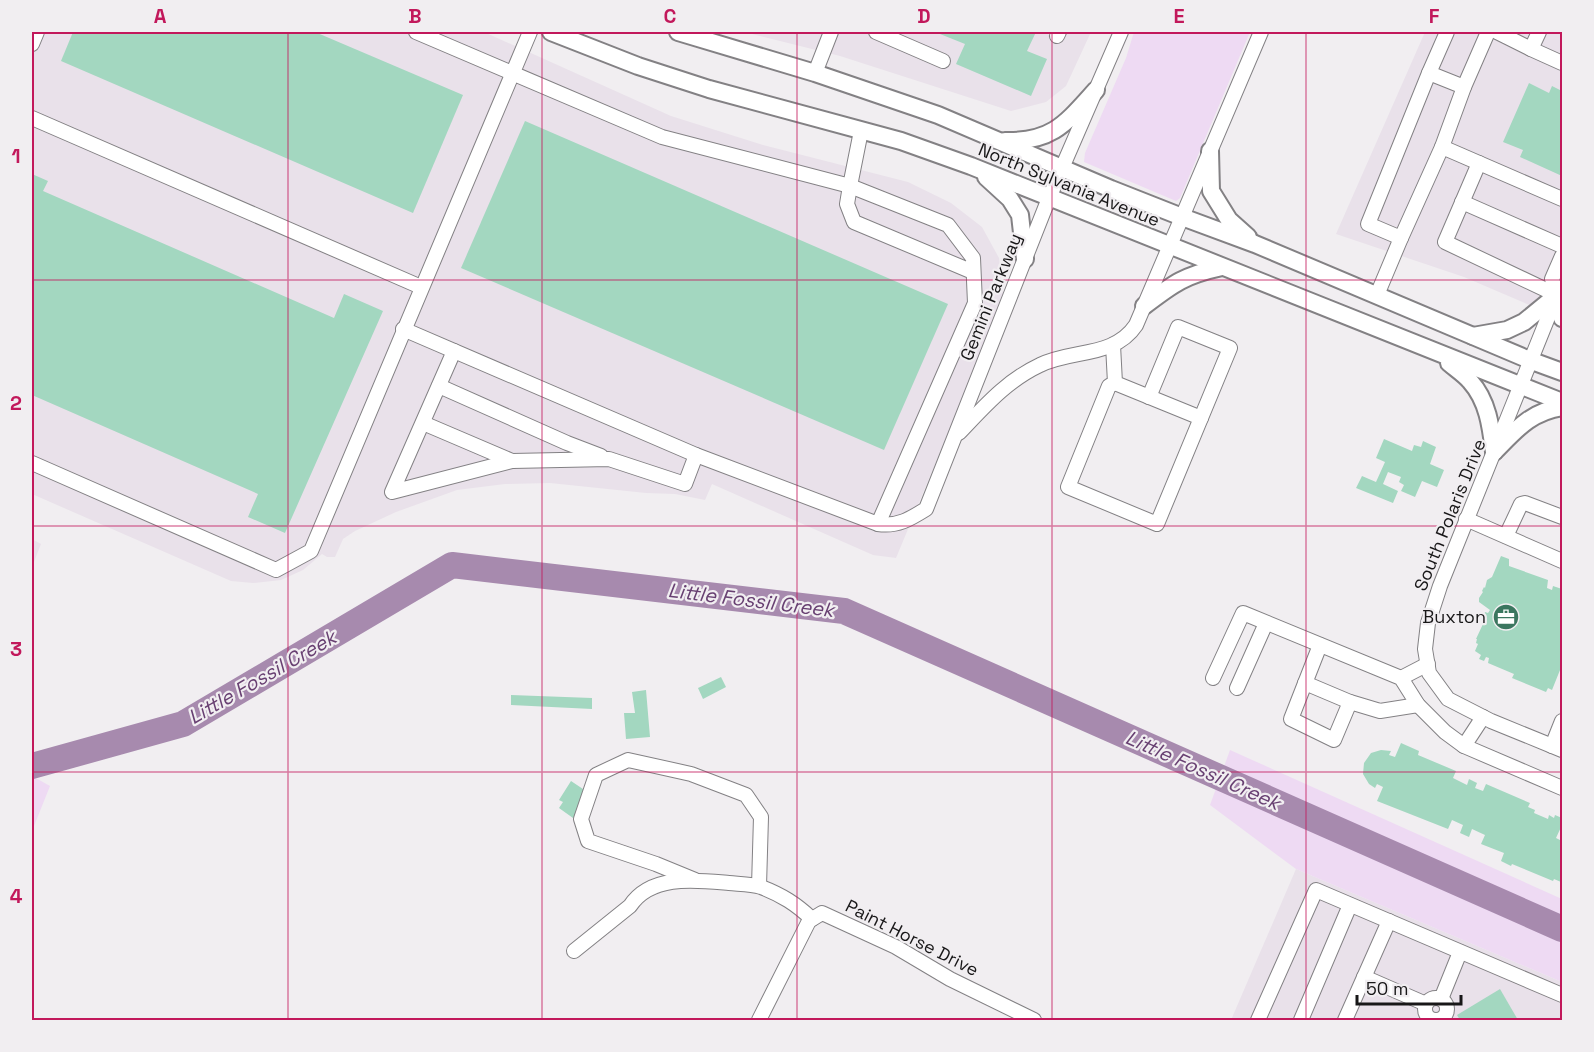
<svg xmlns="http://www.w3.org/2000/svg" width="1594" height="1052" viewBox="0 0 1594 1052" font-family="'Space Grotesk',sans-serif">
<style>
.built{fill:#e9e1ea}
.green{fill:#eedaf3}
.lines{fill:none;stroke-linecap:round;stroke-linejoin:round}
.river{stroke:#a78aae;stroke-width:26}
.building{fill:#a3d7c0}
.minor-casing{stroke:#838184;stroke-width:16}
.major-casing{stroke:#838184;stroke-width:20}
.minor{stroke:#fff;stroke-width:14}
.major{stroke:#fff;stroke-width:16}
.grid{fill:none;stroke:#c2185b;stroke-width:1.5;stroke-opacity:0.55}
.labels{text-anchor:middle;stroke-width:4.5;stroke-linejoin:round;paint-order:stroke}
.street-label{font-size:18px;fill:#181718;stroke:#f1eef1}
.poi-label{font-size:18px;fill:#181718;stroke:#f1eef1;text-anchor:end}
.water-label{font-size:20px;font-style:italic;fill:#684072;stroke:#f1eef1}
.neatline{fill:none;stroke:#c2185b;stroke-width:2}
.grid-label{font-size:20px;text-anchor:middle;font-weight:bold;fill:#c2185b}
</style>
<rect width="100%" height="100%" fill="#f1eef1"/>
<g class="built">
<polygon points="32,32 484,32 671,116 763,145 908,182 951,203 982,227 999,258 1003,294 998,313 896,558 873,555 712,484 705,500 675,494 646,493 550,483 505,484 457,490 396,512 355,531 343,539 335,557 327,557 322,554 303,570 281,580 253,583 231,581 32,494"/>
<polygon points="744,32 1091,32 1066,86 1046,102 1011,111 840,56"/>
<polygon points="1425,32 1562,32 1562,319 1464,277 1336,234"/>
<polygon points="32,539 41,544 32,567"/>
<polygon points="1296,869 1562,982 1562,1020 1231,1020"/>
</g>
<g class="green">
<polygon points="1134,32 1250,32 1180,198 1176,201 1084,162 1085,153 1126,58"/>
<polygon points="1230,750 1562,899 1562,982 1296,869 1210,805"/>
<polygon points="32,776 50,786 32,831"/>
</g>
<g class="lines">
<polyline class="river" points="32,766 183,724 452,565 844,611 1562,929"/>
</g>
<g class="building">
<polygon points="73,32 315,32 463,95 413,213 61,61"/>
<polygon points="935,32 1036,32 1027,51 1047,59 1031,96 956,64 965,44"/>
<polygon points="1529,83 1549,93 1552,86 1562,91 1562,176 1520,157 1523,150 1503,142"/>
<polygon points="525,121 948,304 884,450 461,268"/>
<polygon points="32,174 48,181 43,191 334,318 344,294 383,311 285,533 248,517 258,494 32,395"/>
<polygon points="1384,439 1412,451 1414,445 1421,447 1423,441 1436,447 1430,464 1444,470 1437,487 1422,481 1415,497 1401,491 1404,485 1399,482 1401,477 1388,472 1383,484 1398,491 1393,503 1356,488 1362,476 1376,482 1385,462 1376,458"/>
<polygon points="1501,556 1509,559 1509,566 1548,580 1547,588 1552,590 1553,586 1562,589 1562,665 1552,690 1548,688 1546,692 1512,678 1514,674 1488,663 1489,658 1486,657 1484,661 1479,659 1481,655 1475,651 1478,644 1476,643 1477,639 1476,639 1483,624 1481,623 1485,612 1488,613 1490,610 1479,602 1479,598 1483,592 1482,591 1484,587 1485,588 1487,580 1492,577"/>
<polygon points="721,677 726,687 703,699 698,688"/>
<polygon points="646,690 650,737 626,739 624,713 635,713 632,692"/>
<polygon points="511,695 592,698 592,709 511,705"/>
<polygon points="1401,743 1419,751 1418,755 1456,771 1453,778 1467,785 1469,779 1477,783 1475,788 1483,791 1486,784 1530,803 1528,807 1535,810 1534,813 1548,819 1549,815 1554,818 1555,815 1562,818 1562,825 1556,838 1562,841 1561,882 1554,879 1553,881 1512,864 1511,866 1501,861 1504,853 1481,844 1485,835 1472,829 1469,837 1460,833 1463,825 1452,820 1448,829 1377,801 1383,787 1377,784 1375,788 1369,784 1363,774 1364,763 1371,753 1381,750 1391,751 1389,755 1395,757"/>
<polygon points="571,781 589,793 573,818 559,808 563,802 559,800"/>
<polygon points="1500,989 1518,1020 1460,1020 1457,1015"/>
</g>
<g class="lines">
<defs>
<g id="minor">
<polyline points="416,32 662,137 850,186 861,131"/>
<polyline points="876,32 943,61"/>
<polyline points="1447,32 1429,73 1464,87"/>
<polyline points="1497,32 1531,49"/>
<polyline points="1539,32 1531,49 1562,63"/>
<polyline points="1057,36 1059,32"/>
<polyline points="32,44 37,32"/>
<polyline points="815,73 831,32"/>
<polyline points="1429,73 1368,224 1401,238 1442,147 1464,87 1488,32"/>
<polyline points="32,118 421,287"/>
<polyline points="1442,147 1562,199"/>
<polyline points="1479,163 1445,242 1561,297"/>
<polyline points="1462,202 1562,246"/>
<polyline points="1562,256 1552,279 1557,295 1440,586 1428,623 1425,649 1429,673 1448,699 1491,721 1562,750"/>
<polyline points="1377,295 1401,238"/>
<polyline points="403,329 696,455 878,524 975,303 973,258 948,225 850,186 847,204 854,222 973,272"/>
<polyline points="1113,345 1115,383 1201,418"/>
<polyline points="454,351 392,492 512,461 609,459 685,484 696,455"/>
<polyline points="1115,383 1109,386 1068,487 1157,524 1230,348 1178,327 1149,397"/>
<polyline points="439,386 567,443 601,456"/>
<polyline points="423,423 512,461"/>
<path d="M959 433C984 407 1006 381 1040 365 1072 349 1114 358 1136 325L1261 32"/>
<polyline points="32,463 276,570 311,551 530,32"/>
<polyline points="1466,519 1562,561"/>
<path d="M878 524C897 527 910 519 926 509L1049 198 1121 32"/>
<polyline points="1506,536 1521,504 1525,503 1562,517"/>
<polyline points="1320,645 1291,719 1334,740 1350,702"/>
<polyline points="1213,678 1243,613 1401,678 1418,705 1445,732 1464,746 1562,788"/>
<polyline points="1401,678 1428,664"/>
<polyline points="1305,683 1350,702 1380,711 1418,705"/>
<polyline points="1237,688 1266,623"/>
<polyline points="1464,746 1483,717"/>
<polyline points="1552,746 1562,721"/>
<polyline points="695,880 656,864 588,841 581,819 596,775 628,760 691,774 746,795 761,817 759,886"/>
<path d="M574 951 630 906C651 874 696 880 729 883 739 884 752 884 761 887 782 895 796 904 812 919"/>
<polyline points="1364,977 1426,1004"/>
<circle cx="1436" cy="1009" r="11"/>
<polyline points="1441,999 1460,952"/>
<polyline points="759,1020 809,921 822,913 896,947 950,979 1034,1020"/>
<polyline points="1258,1020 1316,890 1562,995"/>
<polyline points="1301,1020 1350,905"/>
<polyline points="1345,1020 1389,921"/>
</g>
<g id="major">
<polyline points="551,32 638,66 709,89 901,141 971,166 1562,402"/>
<polyline points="678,32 815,73 938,115 1111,189 1182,217 1255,244 1532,361 1562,372"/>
<path d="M1005 141C1053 142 1066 123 1096 90"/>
<polyline points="1210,151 1211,191 1229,220 1248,237"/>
<polyline points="986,177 1010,199 1020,215 1025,259"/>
<path d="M1144 306C1174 283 1185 275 1222 267"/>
<polyline points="1473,336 1507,330 1524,322 1557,295 1562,318"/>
<path d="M1449 363C1456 369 1464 374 1470 381 1488 401 1491 427 1494 452"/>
<path d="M1494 452C1516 430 1530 412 1562 407"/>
</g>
</defs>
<use href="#minor" class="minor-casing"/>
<use href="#major" class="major-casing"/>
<use href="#minor" class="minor"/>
<use href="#major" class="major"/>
</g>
<path class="grid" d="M288 32V1020M542 32V1020M797 32V1020M1052 32V1020M1306 32V1020M32 280H1562M32 526H1562M32 772H1562"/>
<defs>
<symbol id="office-disc" viewBox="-11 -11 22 22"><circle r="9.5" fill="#3b765f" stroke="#f1eef1"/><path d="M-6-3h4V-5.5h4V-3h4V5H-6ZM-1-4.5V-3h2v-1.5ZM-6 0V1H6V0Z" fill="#fff"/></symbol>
</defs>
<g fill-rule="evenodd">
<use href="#office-disc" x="1491" y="602" width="30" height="30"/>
</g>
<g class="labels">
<g class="street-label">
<text transform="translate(1069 185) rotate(22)" y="6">North Sylvania Avenue</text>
<text transform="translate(991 297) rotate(-68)" y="6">Gemini Parkway</text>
<text transform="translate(1450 515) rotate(-68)" y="6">South Polaris Drive</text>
<text transform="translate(912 938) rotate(27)" y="6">Paint Horse Drive</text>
</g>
<g class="poi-label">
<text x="1486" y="623">Buxton</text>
</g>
<g class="water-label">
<text transform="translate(751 600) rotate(7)" y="7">Little Fossil Creek</text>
<text transform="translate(262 677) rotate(-30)" y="7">Little Fossil Creek</text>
<text transform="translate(1203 770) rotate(24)" y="7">Little Fossil Creek</text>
</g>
</g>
<rect width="1594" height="1052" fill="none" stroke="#f1eef1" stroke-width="66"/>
<path d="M1357 995v9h104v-9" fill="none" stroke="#181718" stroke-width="3"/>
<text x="1366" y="995" font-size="18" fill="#181718" stroke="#f1eef1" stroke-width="4.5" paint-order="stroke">50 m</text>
<rect x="33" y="33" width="1528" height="986" class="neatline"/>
<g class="grid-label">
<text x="160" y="23">A</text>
<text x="415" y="23">B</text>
<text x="670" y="23">C</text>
<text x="924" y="23">D</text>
<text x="1179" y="23">E</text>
<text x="1434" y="23">F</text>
<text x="16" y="163">1</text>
<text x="16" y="410">2</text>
<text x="16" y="656">3</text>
<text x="16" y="903">4</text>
</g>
</svg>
